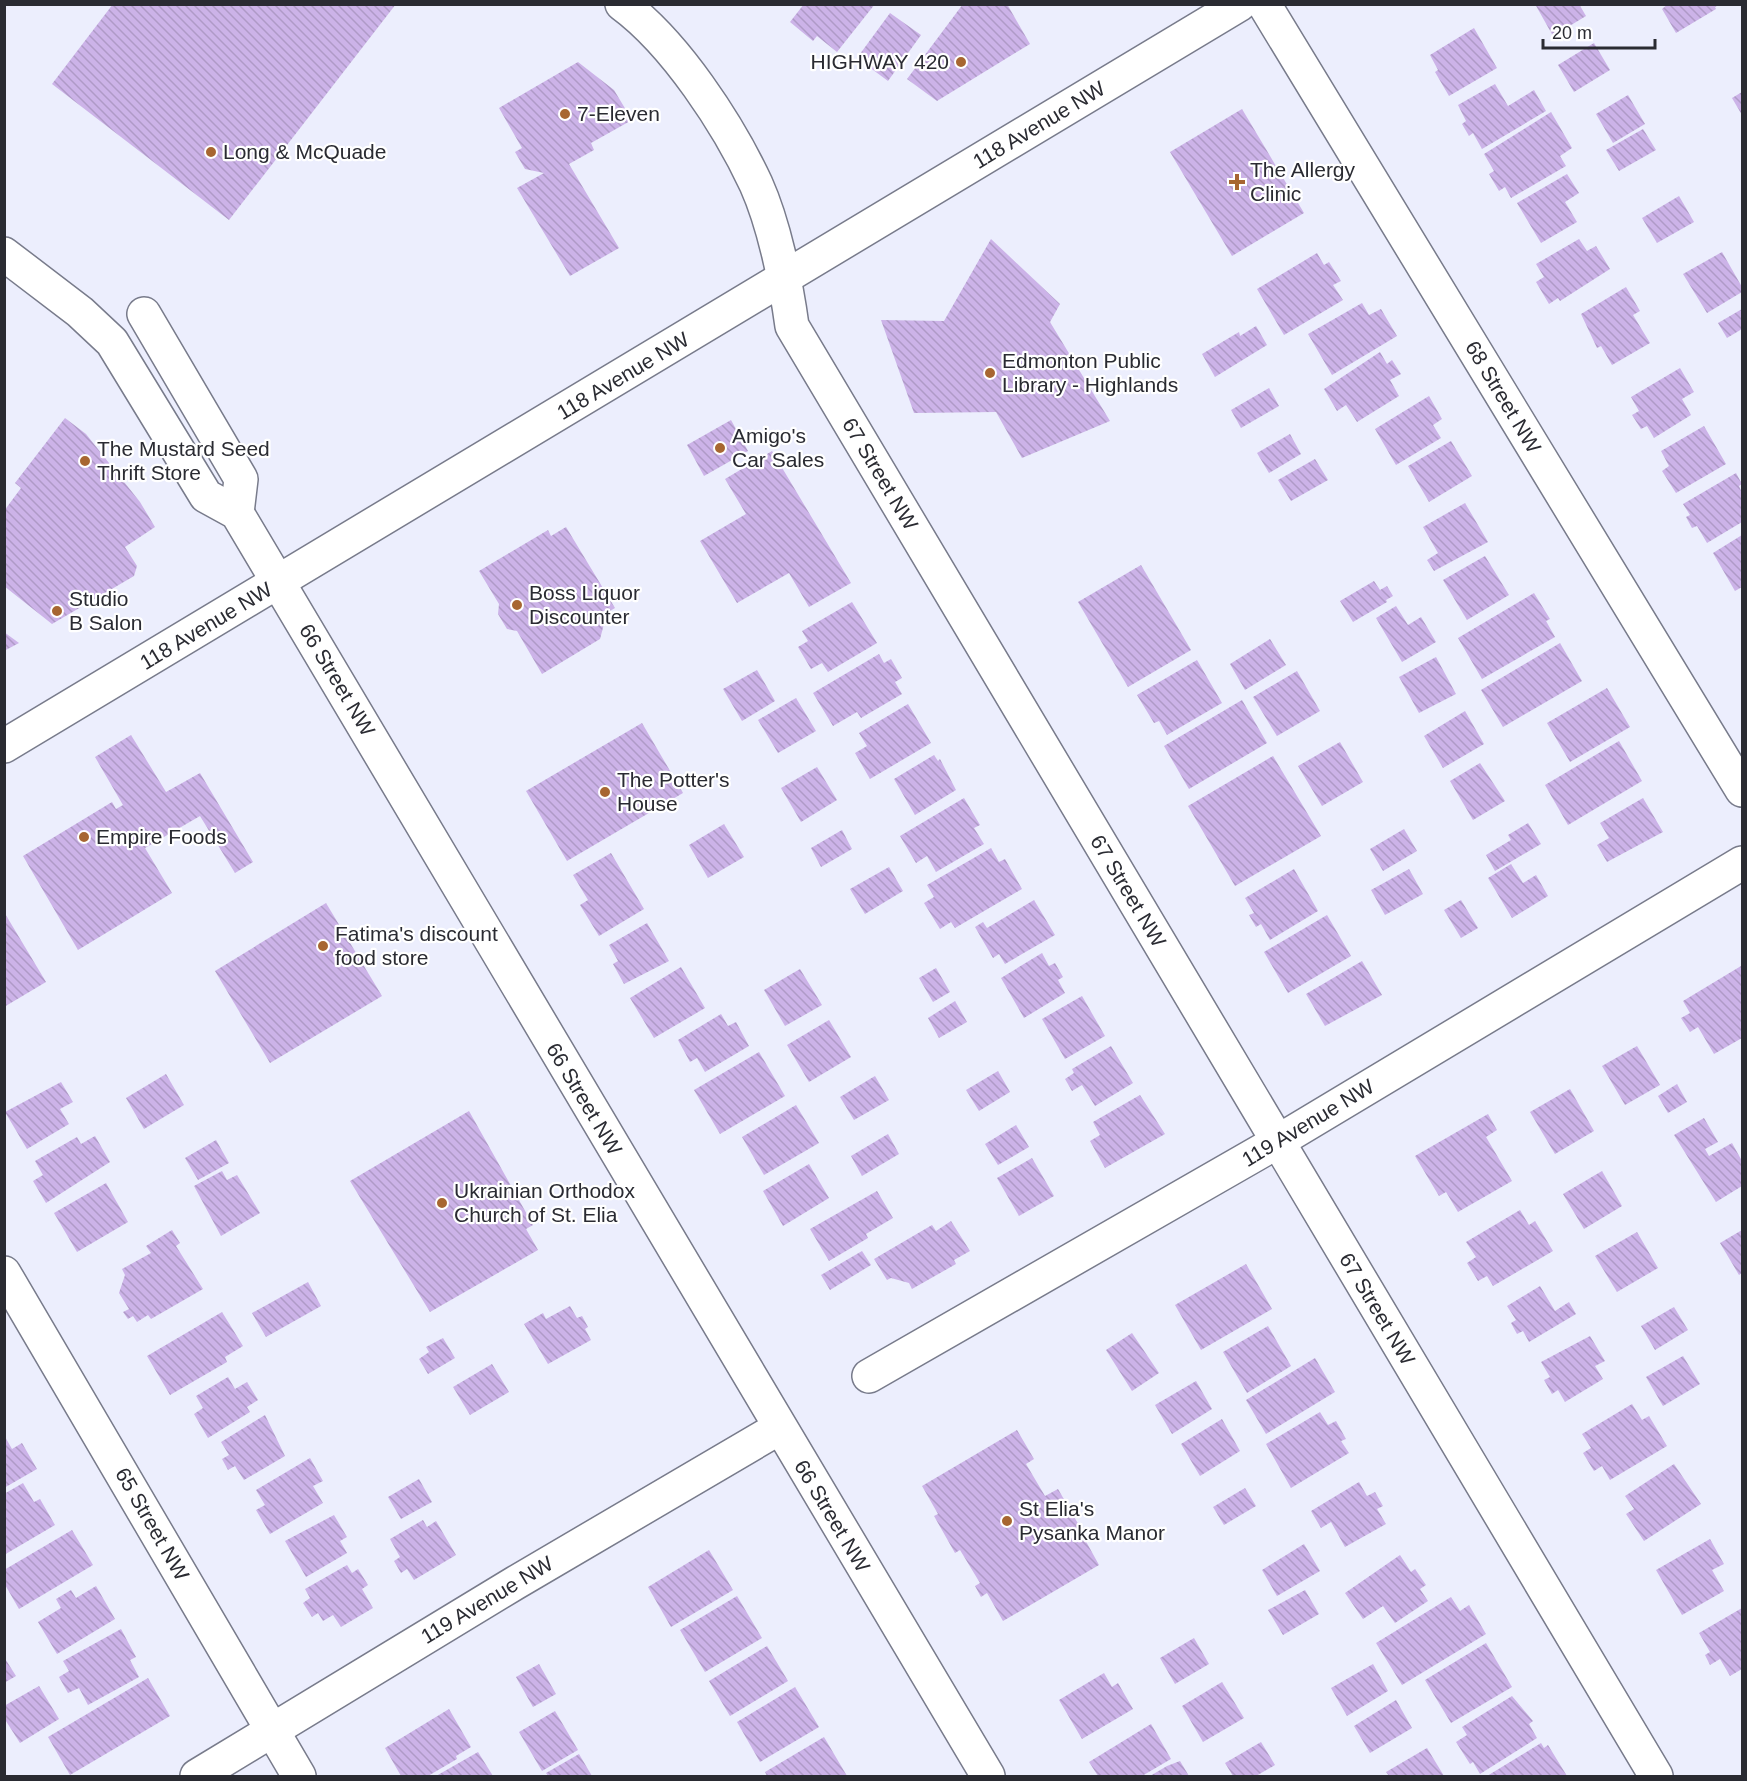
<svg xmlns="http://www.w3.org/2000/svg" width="1747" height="1781" viewBox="0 0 1747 1781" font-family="Helvetica,sans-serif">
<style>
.building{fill:url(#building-back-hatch)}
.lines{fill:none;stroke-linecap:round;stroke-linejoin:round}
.minor-casing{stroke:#787b8b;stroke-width:36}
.tertiary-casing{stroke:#787b8b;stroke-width:36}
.secondary-casing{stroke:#787b8b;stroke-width:36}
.minor{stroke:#fff;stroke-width:33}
.tertiary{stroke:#fff;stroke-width:33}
.secondary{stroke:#fff;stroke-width:33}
.poi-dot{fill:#a76631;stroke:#fff;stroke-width:2}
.labels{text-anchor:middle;stroke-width:4.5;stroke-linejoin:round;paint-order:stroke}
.poi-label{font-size:21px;fill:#2a2b32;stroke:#fff;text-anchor:start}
.street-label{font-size:21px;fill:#2a2b32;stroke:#fff}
</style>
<defs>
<pattern id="building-back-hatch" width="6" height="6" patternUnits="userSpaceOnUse" patternTransform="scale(1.5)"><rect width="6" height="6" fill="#ccb3e8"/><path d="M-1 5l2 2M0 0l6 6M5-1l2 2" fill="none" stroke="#af9ac7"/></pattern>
</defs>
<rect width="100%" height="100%" fill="#eceefd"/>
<g class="building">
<polygon points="113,4 396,4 229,220 52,84"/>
<polygon points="804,4 875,4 837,52 817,36 813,41 790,22"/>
<polygon points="963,4 1007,4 1030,44 937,101 907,79"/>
<polygon points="1535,4 1579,4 1586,16 1553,36"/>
<polygon points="1668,4 1720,4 1715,7 1716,9 1676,33 1662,9"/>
<polygon points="890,13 921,35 888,81 857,58"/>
<polygon points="1474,28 1497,68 1449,96 1435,72 1438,70 1430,55"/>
<polygon points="1594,43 1610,70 1574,92 1558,65"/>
<polygon points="578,62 614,90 632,120 591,143 594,150 569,164 619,248 570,276 517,188 544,173 525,169 515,152 522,148 499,108"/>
<polygon points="1495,84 1508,106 1534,90 1546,111 1482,149 1473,133 1469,136 1462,124 1466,121 1458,105"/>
<polygon points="1742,92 1742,115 1732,98"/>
<polygon points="1628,95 1645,124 1613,143 1596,114"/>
<polygon points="1242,109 1304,213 1232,256 1170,152"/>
<polygon points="1551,112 1572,148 1560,156 1566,166 1511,198 1505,187 1499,191 1489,174 1494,171 1484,154"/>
<polygon points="1643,129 1656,150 1619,171 1606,150"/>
<polygon points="1567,174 1579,193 1565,202 1577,222 1541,243 1517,203"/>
<polygon points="1679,196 1694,222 1657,243 1642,218"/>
<polygon points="991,239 1060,304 1050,322 1110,421 1022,458 996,412 914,413 881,320 944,321"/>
<polygon points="1579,239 1587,251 1596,246 1610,269 1560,301 1558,298 1549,304 1536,282 1544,277 1536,264"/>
<polygon points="1722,252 1742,287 1742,292 1707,313 1683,274"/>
<polygon points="1317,253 1324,265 1329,262 1341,281 1333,285 1343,300 1284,335 1257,289"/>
<polygon points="1626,287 1640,311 1633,315 1650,343 1612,365 1601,346 1597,348 1581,314"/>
<polygon points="1362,303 1369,315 1381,309 1397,336 1332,375 1308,334"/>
<polygon points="1742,309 1742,329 1727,338 1718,323"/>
<polygon points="1256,326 1267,345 1215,377 1202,354 1239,332 1240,336"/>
<polygon points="1380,352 1387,364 1392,360 1401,374 1390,380 1399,396 1357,422 1346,405 1337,411 1324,389"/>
<polygon points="1680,368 1694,392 1682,399 1691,415 1654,438 1647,426 1641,429 1632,415 1639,411 1631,397"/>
<polygon points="1269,388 1279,406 1241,428 1231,410"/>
<polygon points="1429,396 1442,419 1433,425 1441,438 1396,465 1375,429"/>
<polygon points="65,418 86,434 140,502 155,527 125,547 137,566 134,576 52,624 4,586 4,511 21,488 15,483"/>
<polygon points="731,420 748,451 704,476 687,445"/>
<polygon points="1704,426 1726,464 1676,493 1662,471 1669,466 1661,451"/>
<polygon points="1290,434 1301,454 1269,473 1257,453"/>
<polygon points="1451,441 1472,476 1429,502 1408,466"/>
<polygon points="772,451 851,583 809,607 789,573 737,603 700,541 746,514 725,479"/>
<polygon points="1315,459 1328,480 1291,501 1278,480"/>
<polygon points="1736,473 1742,484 1739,486 1742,493 1742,522 1707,543 1697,526 1692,528 1686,517 1690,515 1683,504"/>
<polygon points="1465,503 1488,542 1434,571 1427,560 1438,553 1423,527"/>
<polygon points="566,527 615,608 600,617 604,624 600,639 542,674 517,631 507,629 498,614 499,604 479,571 548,530 551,536"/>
<polygon points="1742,535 1742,587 1735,591 1713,553"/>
<polygon points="1485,556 1509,595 1467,620 1443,580"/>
<polygon points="1141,565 1191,650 1128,687 1078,602"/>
<polygon points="1374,581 1380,590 1387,586 1393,596 1386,600 1387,602 1353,622 1340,601"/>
<polygon points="1534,593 1550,619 1546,621 1555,637 1482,679 1458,638"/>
<polygon points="852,602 877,643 828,672 822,663 811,669 798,647 808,641 802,631"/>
<polygon points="1396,606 1408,625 1421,617 1436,642 1402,662 1376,618"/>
<polygon points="4,632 19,643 4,651"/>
<polygon points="1270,639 1286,665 1245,690 1230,664"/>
<polygon points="1560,643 1582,681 1503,727 1481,690"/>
<polygon points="879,654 884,663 891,659 902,678 895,682 902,694 861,718 857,712 833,726 813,693"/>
<polygon points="1436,657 1456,694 1419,713 1399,677"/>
<polygon points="1197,660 1222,703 1167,735 1159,721 1154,723 1137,695"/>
<polygon points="757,670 775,701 742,721 723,689"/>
<polygon points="1297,671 1320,711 1277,736 1253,697"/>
<polygon points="1607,688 1630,727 1570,762 1547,723"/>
<polygon points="796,698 816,731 778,753 758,720"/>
<polygon points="1242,700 1267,743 1189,789 1164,746"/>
<polygon points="908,704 931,743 870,779 855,753 867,746 859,733"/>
<polygon points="1465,711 1484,744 1443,768 1424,736"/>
<polygon points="642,723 683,793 567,861 526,791"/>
<polygon points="131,735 166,792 200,773 253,862 235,873 200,816 145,848 172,893 78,950 23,856 112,802 116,809 123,805 95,757"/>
<polygon points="1619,741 1642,781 1568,825 1545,785"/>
<polygon points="1340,742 1363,782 1322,806 1298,766"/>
<polygon points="934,755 938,761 940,759 956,790 915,815 894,779"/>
<polygon points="1273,756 1321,836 1235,886 1188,806"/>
<polygon points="1480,763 1505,801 1473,820 1450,781"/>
<polygon points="817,767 837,800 801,822 781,788"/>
<polygon points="964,798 980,825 974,828 984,844 936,872 927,856 916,863 900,836"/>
<polygon points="1643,798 1663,832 1607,862 1597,845 1609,838 1600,823"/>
<polygon points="1528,823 1541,844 1495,871 1486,855 1511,840 1508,835"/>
<polygon points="724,824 744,857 708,878 689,845"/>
<polygon points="1404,829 1417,851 1383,871 1370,849"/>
<polygon points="842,830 852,849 821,867 811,848"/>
<polygon points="991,848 999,862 1005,859 1022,889 955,928 951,922 940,929 924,903 934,897 927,885"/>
<polygon points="611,853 644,909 599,936 580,905 588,900 573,875"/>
<polygon points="1511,864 1523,883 1536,875 1548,896 1512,918 1488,878"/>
<polygon points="889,867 903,891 865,914 850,889"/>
<polygon points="1294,869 1318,911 1270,940 1261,924 1256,927 1249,915 1254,913 1245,898"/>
<polygon points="1409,869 1423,894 1385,915 1371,890"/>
<polygon points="1034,900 1055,935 1005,964 999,954 993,958 975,927 983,922 987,928"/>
<polygon points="1461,900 1478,928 1461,938 1444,910"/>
<polygon points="326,903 382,996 270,1063 215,971"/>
<polygon points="4,912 46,982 4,1007"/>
<polygon points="1327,915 1351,956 1288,993 1264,952"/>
<polygon points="647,923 669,961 624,984 613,964 618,961 609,945"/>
<polygon points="1042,953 1049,966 1055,963 1063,977 1058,980 1065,993 1024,1018 1001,978"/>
<polygon points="1362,961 1382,995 1325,1026 1306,994"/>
<polygon points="1741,966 1742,1038 1714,1054 1698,1027 1690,1032 1681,1018 1690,1013 1683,1001"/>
<polygon points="681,967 705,1008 654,1038 630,998"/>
<polygon points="936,968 950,992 933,1002 919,978"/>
<polygon points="800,969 822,1005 785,1026 764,990"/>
<polygon points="1082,996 1105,1036 1065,1059 1042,1019"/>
<polygon points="955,1001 967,1022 939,1038 928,1018"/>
<polygon points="721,1014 728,1026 736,1022 749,1046 705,1072 697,1058 690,1062 678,1040"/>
<polygon points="829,1020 851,1057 809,1082 787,1045"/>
<polygon points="1111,1046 1133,1083 1095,1106 1082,1085 1072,1091 1065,1079 1074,1073 1072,1069"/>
<polygon points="1637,1046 1660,1085 1625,1105 1602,1066"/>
<polygon points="759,1052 785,1096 720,1134 694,1090"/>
<polygon points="998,1071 1010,1092 979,1111 966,1090"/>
<polygon points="166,1074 184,1105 144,1129 126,1098"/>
<polygon points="875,1076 889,1100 854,1120 840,1097"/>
<polygon points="61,1082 73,1102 60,1109 69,1124 27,1149 5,1112"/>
<polygon points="1677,1084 1687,1102 1668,1113 1658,1096"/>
<polygon points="1570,1089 1594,1131 1555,1154 1530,1112"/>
<polygon points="1140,1095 1165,1134 1105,1168 1090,1141 1100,1135 1093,1122"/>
<polygon points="796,1105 819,1143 764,1175 742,1137"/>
<polygon points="469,1111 533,1225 526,1229 538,1250 430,1312 350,1181"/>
<polygon points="1488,1114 1497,1130 1486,1137 1512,1181 1458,1212 1446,1192 1439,1196 1415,1156"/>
<polygon points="1704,1118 1718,1142 1705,1149 1709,1156 1732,1143 1742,1161 1742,1186 1716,1202 1674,1135"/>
<polygon points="1016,1125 1029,1147 998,1165 985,1144"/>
<polygon points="888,1134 899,1154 862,1176 851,1156"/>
<polygon points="95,1136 110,1162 46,1203 33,1181 43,1175 35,1161 77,1137 81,1144"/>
<polygon points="216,1140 229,1163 198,1180 185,1158"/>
<polygon points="1032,1158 1054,1196 1019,1216 997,1178"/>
<polygon points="809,1164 829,1198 783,1226 763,1191"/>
<polygon points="222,1171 227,1180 237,1175 260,1213 221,1236 194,1186"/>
<polygon points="1602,1171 1622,1206 1584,1229 1563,1194"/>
<polygon points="106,1183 128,1222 77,1252 54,1213"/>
<polygon points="877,1191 893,1218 866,1234 868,1238 829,1261 810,1229"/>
<polygon points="1520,1210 1529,1225 1535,1221 1553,1251 1493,1286 1487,1276 1478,1281 1467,1263 1476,1257 1466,1242"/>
<polygon points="951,1221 970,1251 954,1260 956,1264 912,1289 909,1283 891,1278 887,1280 874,1259 932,1225 936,1231"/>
<polygon points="172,1230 180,1243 176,1246 203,1289 151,1319 148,1315 137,1322 133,1316 128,1319 123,1312 129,1309 119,1293 125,1275 122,1269 151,1253 146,1246"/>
<polygon points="1742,1230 1742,1273 1739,1275 1720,1243"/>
<polygon points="1637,1232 1658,1268 1617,1292 1595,1256"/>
<polygon points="862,1251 871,1265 830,1290 821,1275"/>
<polygon points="1246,1264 1272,1309 1201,1350 1175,1305"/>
<polygon points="308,1282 321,1306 266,1337 252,1313"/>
<polygon points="1540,1286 1555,1311 1569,1302 1576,1314 1529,1342 1523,1331 1517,1334 1511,1323 1516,1320 1507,1306"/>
<polygon points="570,1306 577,1318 582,1316 588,1327 585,1329 591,1340 548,1364 524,1324 543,1313 546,1319"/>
<polygon points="1674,1307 1688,1330 1655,1350 1641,1326"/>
<polygon points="222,1312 243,1346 225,1357 227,1362 170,1395 147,1356"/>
<polygon points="1268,1326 1291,1366 1247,1393 1223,1352"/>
<polygon points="1132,1333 1159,1373 1132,1391 1106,1350"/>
<polygon points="1590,1336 1605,1361 1595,1366 1603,1379 1565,1402 1558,1390 1552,1394 1544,1380 1550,1377 1541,1362"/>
<polygon points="443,1338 455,1358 428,1374 419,1359 429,1352 426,1347"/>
<polygon points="1683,1356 1700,1384 1663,1406 1646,1377"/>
<polygon points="1315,1358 1335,1392 1266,1434 1246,1400"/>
<polygon points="492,1364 509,1392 470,1415 453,1387"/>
<polygon points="228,1377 235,1389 247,1382 258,1400 247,1407 250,1412 208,1438 194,1414 203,1408 196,1396"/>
<polygon points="1196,1381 1212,1409 1172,1434 1155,1405"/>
<polygon points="1632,1404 1642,1420 1649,1416 1667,1446 1610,1480 1602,1466 1594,1471 1583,1453 1591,1448 1582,1434"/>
<polygon points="1320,1412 1328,1425 1336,1421 1346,1439 1341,1441 1349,1453 1291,1488 1266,1444"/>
<polygon points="265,1415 285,1456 244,1480 235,1466 228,1470 222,1459 229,1455 221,1442"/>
<polygon points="1222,1419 1240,1451 1200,1476 1181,1444"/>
<polygon points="1017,1430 1034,1459 1026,1464 1045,1496 1058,1489 1080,1527 1068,1533 1074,1542 1083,1536 1099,1565 1003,1621 987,1593 981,1597 975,1586 980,1583 960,1550 955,1553 934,1516 938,1514 922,1486"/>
<polygon points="4,1435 12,1449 22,1443 37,1469 4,1488"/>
<polygon points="310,1458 323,1481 313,1486 323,1503 270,1534 256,1510 265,1505 256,1490"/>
<polygon points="1674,1464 1701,1504 1644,1541 1626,1514 1634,1509 1625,1496"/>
<polygon points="419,1479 432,1502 401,1519 388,1497"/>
<polygon points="1359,1482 1367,1496 1375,1492 1383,1506 1377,1509 1386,1524 1345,1547 1331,1522 1321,1528 1311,1511"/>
<polygon points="23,1483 34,1502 40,1499 55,1525 4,1555 4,1494"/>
<polygon points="1245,1488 1256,1506 1224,1525 1213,1507"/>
<polygon points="334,1515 347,1537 340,1541 347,1553 306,1577 285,1541"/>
<polygon points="423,1520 427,1527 436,1521 456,1555 414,1580 407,1569 401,1573 394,1561 400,1557 390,1539"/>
<polygon points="72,1530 93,1565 19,1609 4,1583 4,1570"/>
<polygon points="1710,1539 1724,1564 1712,1570 1724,1591 1682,1615 1656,1570"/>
<polygon points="1304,1544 1320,1571 1277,1596 1262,1570"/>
<polygon points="709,1550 733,1590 671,1627 648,1587"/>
<polygon points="1400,1555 1411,1572 1415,1569 1426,1585 1420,1589 1428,1601 1395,1623 1383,1606 1363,1619 1345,1593"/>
<polygon points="347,1565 352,1573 358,1569 368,1585 362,1589 373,1608 341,1627 333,1615 323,1621 318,1613 312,1617 303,1603 310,1598 305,1589"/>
<polygon points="96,1586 115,1619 57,1654 38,1622 61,1608 56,1599 71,1590 76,1598"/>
<polygon points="1305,1590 1319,1614 1283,1635 1268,1610"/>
<polygon points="737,1596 762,1638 705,1672 680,1630"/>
<polygon points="1451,1597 1460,1611 1469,1605 1486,1634 1402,1685 1376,1643"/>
<polygon points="1742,1608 1742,1669 1730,1676 1720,1659 1710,1665 1705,1655 1710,1652 1699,1633"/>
<polygon points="121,1629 136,1657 130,1660 139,1677 88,1705 79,1688 68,1693 59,1677 69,1671 63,1661"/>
<polygon points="1194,1638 1209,1664 1175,1684 1160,1658"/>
<polygon points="1486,1643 1512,1687 1451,1723 1425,1680"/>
<polygon points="767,1646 788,1681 730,1716 709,1681"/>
<polygon points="4,1657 16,1676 4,1683"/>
<polygon points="539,1664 556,1694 533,1707 516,1677"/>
<polygon points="1373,1664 1388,1691 1347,1716 1331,1688"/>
<polygon points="1104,1673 1112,1687 1118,1683 1133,1709 1082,1739 1059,1700"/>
<polygon points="148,1678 170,1716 70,1775 48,1737"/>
<polygon points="1222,1682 1244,1718 1203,1742 1182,1706"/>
<polygon points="39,1686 59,1719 20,1743 4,1718 4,1706"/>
<polygon points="795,1687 819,1727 760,1762 737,1722"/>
<polygon points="1512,1696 1533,1721 1529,1724 1537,1738 1480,1774 1473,1762 1470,1764 1456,1742 1467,1735 1462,1727"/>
<polygon points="1396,1700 1412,1728 1370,1753 1354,1726"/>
<polygon points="449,1709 471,1747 456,1756 457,1759 428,1776 401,1776 385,1748"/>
<polygon points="555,1711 578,1750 542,1771 519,1732"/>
<polygon points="1151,1724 1171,1759 1142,1776 1098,1776 1089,1762"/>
<polygon points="824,1737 847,1776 767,1776 765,1772"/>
<polygon points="1261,1742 1275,1765 1256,1776 1233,1776 1225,1763"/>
<polygon points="1541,1743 1544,1748 1548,1745 1567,1776 1487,1776"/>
<polygon points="1427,1748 1444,1776 1389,1776 1386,1772"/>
<polygon points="478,1752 493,1776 436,1776"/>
<polygon points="579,1754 592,1776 548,1776 546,1773"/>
<polygon points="1180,1761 1189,1776 1150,1776 1167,1766"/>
</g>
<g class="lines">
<defs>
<g id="minor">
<path d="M622 4C675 43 728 124 756 184 774 224 786 282 792 326L1656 1776"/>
<polyline points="1264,4 1742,790"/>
<polyline points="4,1273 299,1776"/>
<polyline points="869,1376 1277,1142 1742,863"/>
<polyline points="197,1776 515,1583 779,1428"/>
</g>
<g id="tertiary">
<polyline points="4,254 80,312 112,342 206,496 237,513 278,582"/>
<polyline points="144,314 241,479 237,513"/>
</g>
<g id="secondary">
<polyline points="278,582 988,1776"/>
<polyline points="4,746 1240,4"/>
</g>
</defs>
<use href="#minor" class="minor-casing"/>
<use href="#tertiary" class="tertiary-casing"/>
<use href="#secondary" class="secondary-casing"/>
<use href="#minor" class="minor"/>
<use href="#tertiary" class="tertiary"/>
<use href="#secondary" class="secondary"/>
</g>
<g class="poi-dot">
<circle cx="961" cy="62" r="6"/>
<circle cx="565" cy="114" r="6"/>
<circle cx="211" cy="152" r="6"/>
<path d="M1234 173h6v6h6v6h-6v6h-6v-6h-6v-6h6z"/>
<circle cx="990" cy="373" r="6"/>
<circle cx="720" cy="448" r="6"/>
<circle cx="85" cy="461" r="6"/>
<circle cx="517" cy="605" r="6"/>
<circle cx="57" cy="611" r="6"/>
<circle cx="605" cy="792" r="6"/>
<circle cx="84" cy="837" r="6"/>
<circle cx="323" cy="946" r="6"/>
<circle cx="442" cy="1203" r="6"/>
<circle cx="1007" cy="1521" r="6"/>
</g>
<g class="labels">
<g class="poi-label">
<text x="949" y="69" text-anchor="end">HIGHWAY 420</text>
<text x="577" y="121">7-Eleven</text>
<text x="223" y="159">Long &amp; McQuade</text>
<text x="1250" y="177">The Allergy<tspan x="1250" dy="24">Clinic</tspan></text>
<text x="1002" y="368">Edmonton Public<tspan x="1002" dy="24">Library - Highlands</tspan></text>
<text x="732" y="443">Amigo's<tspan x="732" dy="24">Car Sales</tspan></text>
<text x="97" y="456">The Mustard Seed<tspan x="97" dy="24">Thrift Store</tspan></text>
<text x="529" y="600">Boss Liquor<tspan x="529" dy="24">Discounter</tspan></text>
<text x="69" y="606">Studio<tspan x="69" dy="24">B Salon</tspan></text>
<text x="617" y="787">The Potter's<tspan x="617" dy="24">House</tspan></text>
<text x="96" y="844">Empire Foods</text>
<text x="335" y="941">Fatima's discount<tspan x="335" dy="24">food store</tspan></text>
<text x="454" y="1198">Ukrainian Orthodox<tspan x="454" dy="24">Church of St. Elia</tspan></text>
<text x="1019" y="1516">St Elia's<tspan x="1019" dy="24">Pysanka Manor</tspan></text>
</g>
<g class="street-label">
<text transform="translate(1039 125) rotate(-31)" y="7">118 Avenue NW</text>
<text transform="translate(623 376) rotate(-31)" y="7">118 Avenue NW</text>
<text transform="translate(1503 397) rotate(59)" y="7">68 Street NW</text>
<text transform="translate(880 474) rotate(59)" y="7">67 Street NW</text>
<text transform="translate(206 626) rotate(-31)" y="7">118 Avenue NW</text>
<text transform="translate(337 680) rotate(59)" y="7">66 Street NW</text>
<text transform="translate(1128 891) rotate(59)" y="7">67 Street NW</text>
<text transform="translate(584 1099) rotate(59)" y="7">66 Street NW</text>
<text transform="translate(1308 1123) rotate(-31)" y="7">119 Avenue NW</text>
<text transform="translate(1377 1309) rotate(59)" y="7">67 Street NW</text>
<text transform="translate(832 1516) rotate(59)" y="7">66 Street NW</text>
<text transform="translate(152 1524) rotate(60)" y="7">65 Street NW</text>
<text transform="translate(487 1600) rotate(-31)" y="7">119 Avenue NW</text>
</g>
</g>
<rect width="1747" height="1781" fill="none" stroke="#2a2b32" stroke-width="12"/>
<path d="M1543 39v9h112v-9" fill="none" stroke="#2a2b32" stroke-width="3"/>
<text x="1552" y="39" font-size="18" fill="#2a2b32" stroke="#ffffff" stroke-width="4.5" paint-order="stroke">20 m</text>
</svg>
